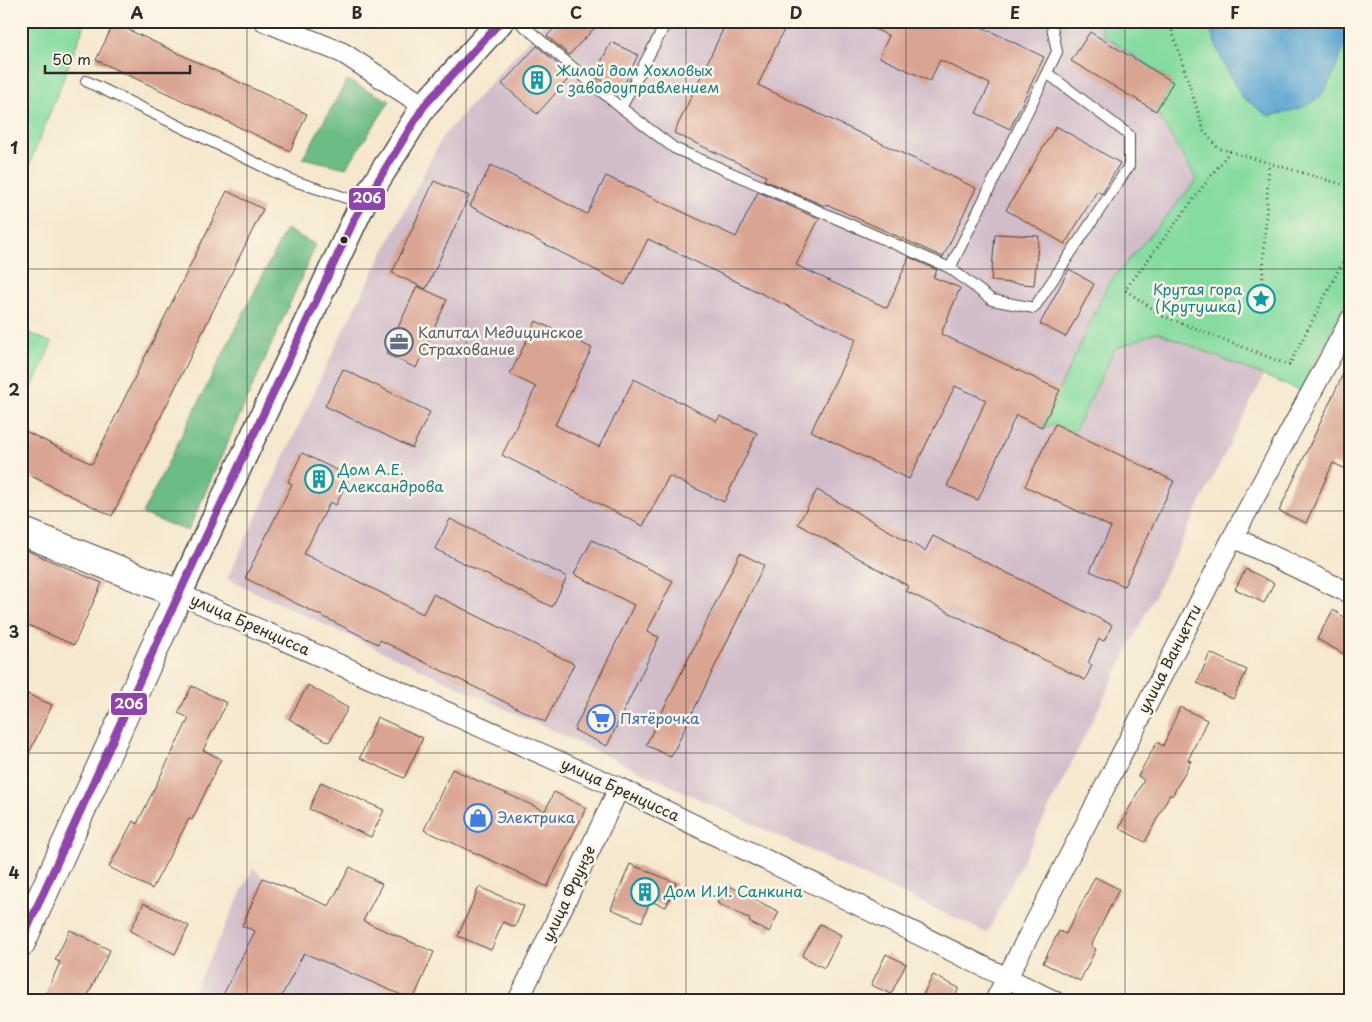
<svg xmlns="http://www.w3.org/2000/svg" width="1372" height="1022" viewBox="0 0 1372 1022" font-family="'Playpen Sans',sans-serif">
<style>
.industrial{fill:#d1bdca}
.green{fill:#85dca0;stroke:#588466}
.forest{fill:#6cbc86;stroke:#4c7458}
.water{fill:#59a4d1;stroke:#42687e}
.building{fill:#daa493}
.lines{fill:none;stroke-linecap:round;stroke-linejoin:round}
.service-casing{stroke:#494743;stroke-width:12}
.minor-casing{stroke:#494743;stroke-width:22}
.tertiary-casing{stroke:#494743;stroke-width:28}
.secondary-casing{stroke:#494743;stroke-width:30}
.path{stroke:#494743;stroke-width:3;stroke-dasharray:1 4;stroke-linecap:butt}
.service{stroke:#fff;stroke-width:10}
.minor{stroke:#fff;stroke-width:20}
.tertiary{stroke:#fff;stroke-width:25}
.secondary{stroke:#fff;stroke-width:28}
.bus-1-casing{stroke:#fcf5e5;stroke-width:11}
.bus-1{stroke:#8e44ad;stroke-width:8}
.grid{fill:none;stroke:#2b2b2b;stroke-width:1;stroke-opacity:0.55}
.bus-dot{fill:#2b2b2b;stroke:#fcf5e5;stroke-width:2}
.labels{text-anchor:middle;stroke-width:5;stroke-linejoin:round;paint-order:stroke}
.culture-label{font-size:15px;fill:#0d838f;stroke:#fcf5e5;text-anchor:start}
.service-label{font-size:15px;fill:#4e5e75;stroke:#fcf5e5;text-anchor:start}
.street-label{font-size:15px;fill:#2b2b2b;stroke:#fcf5e5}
.shop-label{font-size:15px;fill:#366cbe;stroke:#fcf5e5;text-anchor:start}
.line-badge{stroke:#fcf5e5;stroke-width:2}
.badge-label{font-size:14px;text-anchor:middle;font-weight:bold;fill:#fff}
.neatline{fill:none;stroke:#2b2b2b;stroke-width:2}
.grid-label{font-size:16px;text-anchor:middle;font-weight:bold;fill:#2b2b2b}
</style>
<rect width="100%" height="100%" fill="#fcf5e5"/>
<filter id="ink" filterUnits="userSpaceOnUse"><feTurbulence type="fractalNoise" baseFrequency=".02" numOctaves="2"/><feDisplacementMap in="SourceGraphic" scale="10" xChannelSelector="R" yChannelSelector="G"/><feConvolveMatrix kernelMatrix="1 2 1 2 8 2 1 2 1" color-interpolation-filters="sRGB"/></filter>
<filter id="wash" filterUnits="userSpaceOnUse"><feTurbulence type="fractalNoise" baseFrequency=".0096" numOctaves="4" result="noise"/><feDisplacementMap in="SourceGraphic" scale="20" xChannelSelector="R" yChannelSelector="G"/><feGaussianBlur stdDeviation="1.12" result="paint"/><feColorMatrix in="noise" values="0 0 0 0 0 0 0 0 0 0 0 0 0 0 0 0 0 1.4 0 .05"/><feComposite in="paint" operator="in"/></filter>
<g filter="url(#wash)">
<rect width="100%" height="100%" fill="#f5e8ce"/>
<g class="industrial">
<polygon points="546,21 1099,21 1103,35 1173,82 1156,111 1197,180 1108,284 1043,427 1055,424 1075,433 1115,349 1157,332 1264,375 987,933 227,579 342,333 443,136"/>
<polygon points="253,868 264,878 434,952 412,1001 189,1001"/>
</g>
<g class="green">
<polygon points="21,21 86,21 21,186"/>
<polygon points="1099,21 1207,21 1224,65 1243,98 1269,116 1351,38 1351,292 1301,391 1157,332 1115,349 1074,433 1055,424 1042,427 1108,284 1197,180 1156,111 1173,82 1103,35"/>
<polygon points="21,329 52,343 32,387 21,382"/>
</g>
<g class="forest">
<polygon points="347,80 390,101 346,168 303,158"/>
<polygon points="286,229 316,245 188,531 142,514"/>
</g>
<path class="water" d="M1207 21H1351V38C1337 55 1334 80 1322 94 1310 109 1286 112 1269 116L1243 98 1224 65Z"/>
<g id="blocks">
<g class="building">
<polygon points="561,21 601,21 569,55 547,36"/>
<polygon points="727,21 788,21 758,85 976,188 943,257 826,204 825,206 764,180 766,176 674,133"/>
<polygon points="858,21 969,21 1044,57 1010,129 976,113 990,84 940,60 930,81 879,57 889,36"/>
<polygon points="114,23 307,114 290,151 96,60"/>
<polygon points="1090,32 1173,82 1156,111 1071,61"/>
<polygon points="611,42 638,55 621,91 594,76"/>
<polygon points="537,46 571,76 537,114 502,84"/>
<polygon points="1056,126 1120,163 1102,194 1097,191 1065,244 1006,210"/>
<polygon points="491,165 587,214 606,176 736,237 758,192 819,219 796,265 887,308 909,257 937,270 933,277 960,288 941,334 1060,390 1042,427 1016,415 978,500 947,486 986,400 955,386 909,479 811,431 856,339 648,239 625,285 470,206"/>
<polygon points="434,181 469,196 426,289 392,273"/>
<polygon points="227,191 263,209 112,516 21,471 21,429 92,464"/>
<polygon points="995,234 1039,236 1034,285 991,281"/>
<polygon points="1069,269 1094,284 1066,337 1040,324"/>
<polygon points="417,286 447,300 416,368 386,354"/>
<polygon points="536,321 592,348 555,425 599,447 634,379 717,421 720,416 757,433 724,502 669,476 643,526 502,455 536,387 510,374"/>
<polygon points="1351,357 1351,459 1346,469 1333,463 1306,523 1279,511"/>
<polygon points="343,369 430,412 412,448 325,406"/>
<polygon points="1055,424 1174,481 1124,586 1090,571 1111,527 1025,486"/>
<polygon points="302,453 349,476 336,505 330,502 304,554 423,614 433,594 574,664 545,722 380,640 378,644 245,578 292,484 288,482"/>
<polygon points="817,490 925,551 933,536 1112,625 1104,641 1099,639 1088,663 1092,665 1085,680 906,591 908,586 798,524"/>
<polygon points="450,519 567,577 552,607 435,549"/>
<polygon points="592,540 673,581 647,632 659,637 607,746 574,730 634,605 574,574"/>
<polygon points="21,548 102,583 74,645 21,622"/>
<polygon points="740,553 764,565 671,757 646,745"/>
<polygon points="1246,569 1274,583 1264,603 1235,589"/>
<polygon points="1333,610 1351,621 1351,658 1317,639"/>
<polygon points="1210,653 1247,670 1233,699 1197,683"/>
<polygon points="308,685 348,708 329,742 289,719"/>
<polygon points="192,686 227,703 203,750 221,759 192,820 189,819 152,889 109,867 133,821 137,824 189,718 178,713"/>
<polygon points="21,691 52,705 21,770"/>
<polygon points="1180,707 1207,720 1188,760 1191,761 1172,796 1170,794 1145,842 1119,828 1144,780 1138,776 1157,742 1163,746"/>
<polygon points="377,717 423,738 404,778 360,758"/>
<polygon points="452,769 545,811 554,792 586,808 547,887 515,871 424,830"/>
<polygon points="321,782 384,810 371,837 309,809"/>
<polygon points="630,864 676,883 666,907 650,901 642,922 611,909"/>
<polygon points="350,867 382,884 363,921 434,952 413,1000 304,953 279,1001 220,1001 255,931 242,926 263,878 329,906"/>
<polygon points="1095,877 1119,889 1091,946 1096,949 1080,981 1043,963 1059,931 1066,934"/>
<polygon points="726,884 779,912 769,932 749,922 750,919 717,903"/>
<polygon points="479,887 524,906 515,927 503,922 491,950 458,936"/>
<polygon points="144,903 189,926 175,954 130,931"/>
<polygon points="820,924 841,935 824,968 802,956"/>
<polygon points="70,930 110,950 85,1001 43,1001 60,962 55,960"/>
<polygon points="886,954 906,964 891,994 871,985"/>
<polygon points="933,975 959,988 952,1001 920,1001"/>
</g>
</g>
</g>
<g filter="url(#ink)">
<use href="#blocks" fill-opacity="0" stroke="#494743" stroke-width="1"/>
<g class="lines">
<defs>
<g id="service">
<polyline points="518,21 615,103 674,148 950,268 1057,52 1051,21"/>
<polyline points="86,81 291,180 362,203"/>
<polyline points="621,108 667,21"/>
<polyline points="950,268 992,300 1034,308 1129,166 1129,135 1047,73"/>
</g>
<g id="minor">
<polyline points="264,21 343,53 424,106"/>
<polyline points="1233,537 1351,594"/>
<polyline points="179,594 619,788 1054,1001"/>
<polyline points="518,1001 619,788"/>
<polyline points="995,1001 1233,537 1351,319"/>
</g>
<polyline id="tertiary" points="179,594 363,203 424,106 501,21"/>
<polyline id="secondary" points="21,531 179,594 21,943"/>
</defs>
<use href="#service" class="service-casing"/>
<use href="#minor" class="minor-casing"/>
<use href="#tertiary" class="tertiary-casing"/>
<use href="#secondary" class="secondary-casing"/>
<g class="path">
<polyline points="1169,21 1204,131 1218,148 1351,187"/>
<polyline points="1230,151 1125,290 1163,316 1289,365 1347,254 1351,209"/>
<polyline points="1262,288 1269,163"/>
</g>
<use href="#service" class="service"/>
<use href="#minor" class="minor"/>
<use href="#tertiary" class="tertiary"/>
<use href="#secondary" class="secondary"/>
<defs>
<polyline id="bus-1" points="21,942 179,594 355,218 424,106 501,21"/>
</defs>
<use href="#bus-1" class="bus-1-casing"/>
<use href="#bus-1" class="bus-1"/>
</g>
</g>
<path class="grid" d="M247 21V1001M466 21V1001M686 21V1001M906 21V1001M1125 21V1001M21 269H1351M21 511H1351M21 753H1351"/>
<defs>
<symbol id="building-ring" viewBox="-11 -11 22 22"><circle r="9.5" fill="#fcf5e5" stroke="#0f9aa8" stroke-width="1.5"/><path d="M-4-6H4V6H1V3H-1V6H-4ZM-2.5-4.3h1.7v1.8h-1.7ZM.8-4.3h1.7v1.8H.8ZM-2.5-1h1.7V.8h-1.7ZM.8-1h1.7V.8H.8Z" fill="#0f9aa8"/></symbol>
<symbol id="sight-ring" viewBox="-11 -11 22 22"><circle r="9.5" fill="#fcf5e5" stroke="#0f9aa8" stroke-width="1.5"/><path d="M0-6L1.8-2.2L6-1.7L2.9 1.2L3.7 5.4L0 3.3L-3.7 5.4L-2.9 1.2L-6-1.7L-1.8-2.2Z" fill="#0f9aa8"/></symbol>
<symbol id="office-ring" viewBox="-11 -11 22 22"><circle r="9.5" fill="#fcf5e5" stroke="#5c6f8a" stroke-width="1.5"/><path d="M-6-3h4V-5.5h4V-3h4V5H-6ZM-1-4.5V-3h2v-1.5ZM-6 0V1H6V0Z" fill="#5c6f8a"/></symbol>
<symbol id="supermarket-ring" viewBox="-11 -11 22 22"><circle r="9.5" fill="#fcf5e5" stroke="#3f7fe0" stroke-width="1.5"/><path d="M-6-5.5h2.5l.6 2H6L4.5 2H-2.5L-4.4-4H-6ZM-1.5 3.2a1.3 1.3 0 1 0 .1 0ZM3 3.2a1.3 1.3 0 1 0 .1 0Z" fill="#3f7fe0"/></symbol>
<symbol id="shop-ring" viewBox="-11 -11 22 22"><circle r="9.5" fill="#fcf5e5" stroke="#3f7fe0" stroke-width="1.5"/><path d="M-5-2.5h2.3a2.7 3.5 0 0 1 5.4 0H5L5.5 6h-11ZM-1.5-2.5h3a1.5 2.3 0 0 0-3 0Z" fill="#3f7fe0"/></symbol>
</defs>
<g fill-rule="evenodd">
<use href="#building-ring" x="521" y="64" width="32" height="32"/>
<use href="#sight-ring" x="1245" y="283" width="32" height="32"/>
<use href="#office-ring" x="383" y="326" width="32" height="32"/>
<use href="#building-ring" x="303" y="463" width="32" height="32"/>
<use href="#supermarket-ring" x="585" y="703" width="32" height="32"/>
<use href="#shop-ring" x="462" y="802" width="32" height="32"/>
<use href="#building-ring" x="629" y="876" width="32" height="32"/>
</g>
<circle class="bus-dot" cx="344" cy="240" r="4.5"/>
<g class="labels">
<g class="culture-label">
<text x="556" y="76">Жилой дом Хохловых<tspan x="556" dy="17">с заводоуправлением</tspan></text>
<text x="1242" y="295" text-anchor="end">Крутая гора<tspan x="1242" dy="17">(Крутушка)</tspan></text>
<text x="338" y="475">Дом А.Е.<tspan x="338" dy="17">Александрова</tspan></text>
<text x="664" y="897">Дом И.И. Санкина</text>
</g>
<g class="service-label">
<text x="418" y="338">Капитал Медицинское<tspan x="418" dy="17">Страхование</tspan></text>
</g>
<g class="street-label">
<text transform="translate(250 625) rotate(24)" y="5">улица Бренцисса</text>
<text transform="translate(1170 659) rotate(-63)" y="5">улица Ванцетти</text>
<text transform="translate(620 790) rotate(25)" y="5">улица Бренцисса</text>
<text transform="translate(569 894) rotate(-65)" y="5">улица Фрунзе</text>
</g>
<g class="shop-label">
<text x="620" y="724">Пятёрочка</text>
<text x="497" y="823">Электрика</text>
</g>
</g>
<g class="line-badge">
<rect x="348" y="187" width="38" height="24" rx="5" fill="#8e44ad"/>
<rect x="110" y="692" width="38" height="24" rx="5" fill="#8e44ad"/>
</g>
<g class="badge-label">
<text x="367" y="203">206</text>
<text x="129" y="709">206</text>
</g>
<rect width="1372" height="1022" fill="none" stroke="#fcf5e5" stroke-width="55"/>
<path d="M45 65v8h145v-8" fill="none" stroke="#2b2b2b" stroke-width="2.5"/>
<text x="52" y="65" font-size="15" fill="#2b2b2b" stroke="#fcf5e5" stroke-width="4" paint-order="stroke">50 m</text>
<rect x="28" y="28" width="1316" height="966" class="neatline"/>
<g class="grid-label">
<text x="137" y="19">A</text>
<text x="357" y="19">B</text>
<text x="576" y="19">C</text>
<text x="796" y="19">D</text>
<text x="1015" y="19">E</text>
<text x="1235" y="19">F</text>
<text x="14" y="154">1</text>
<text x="14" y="396">2</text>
<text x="14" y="638">3</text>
<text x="14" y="879">4</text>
</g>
</svg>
